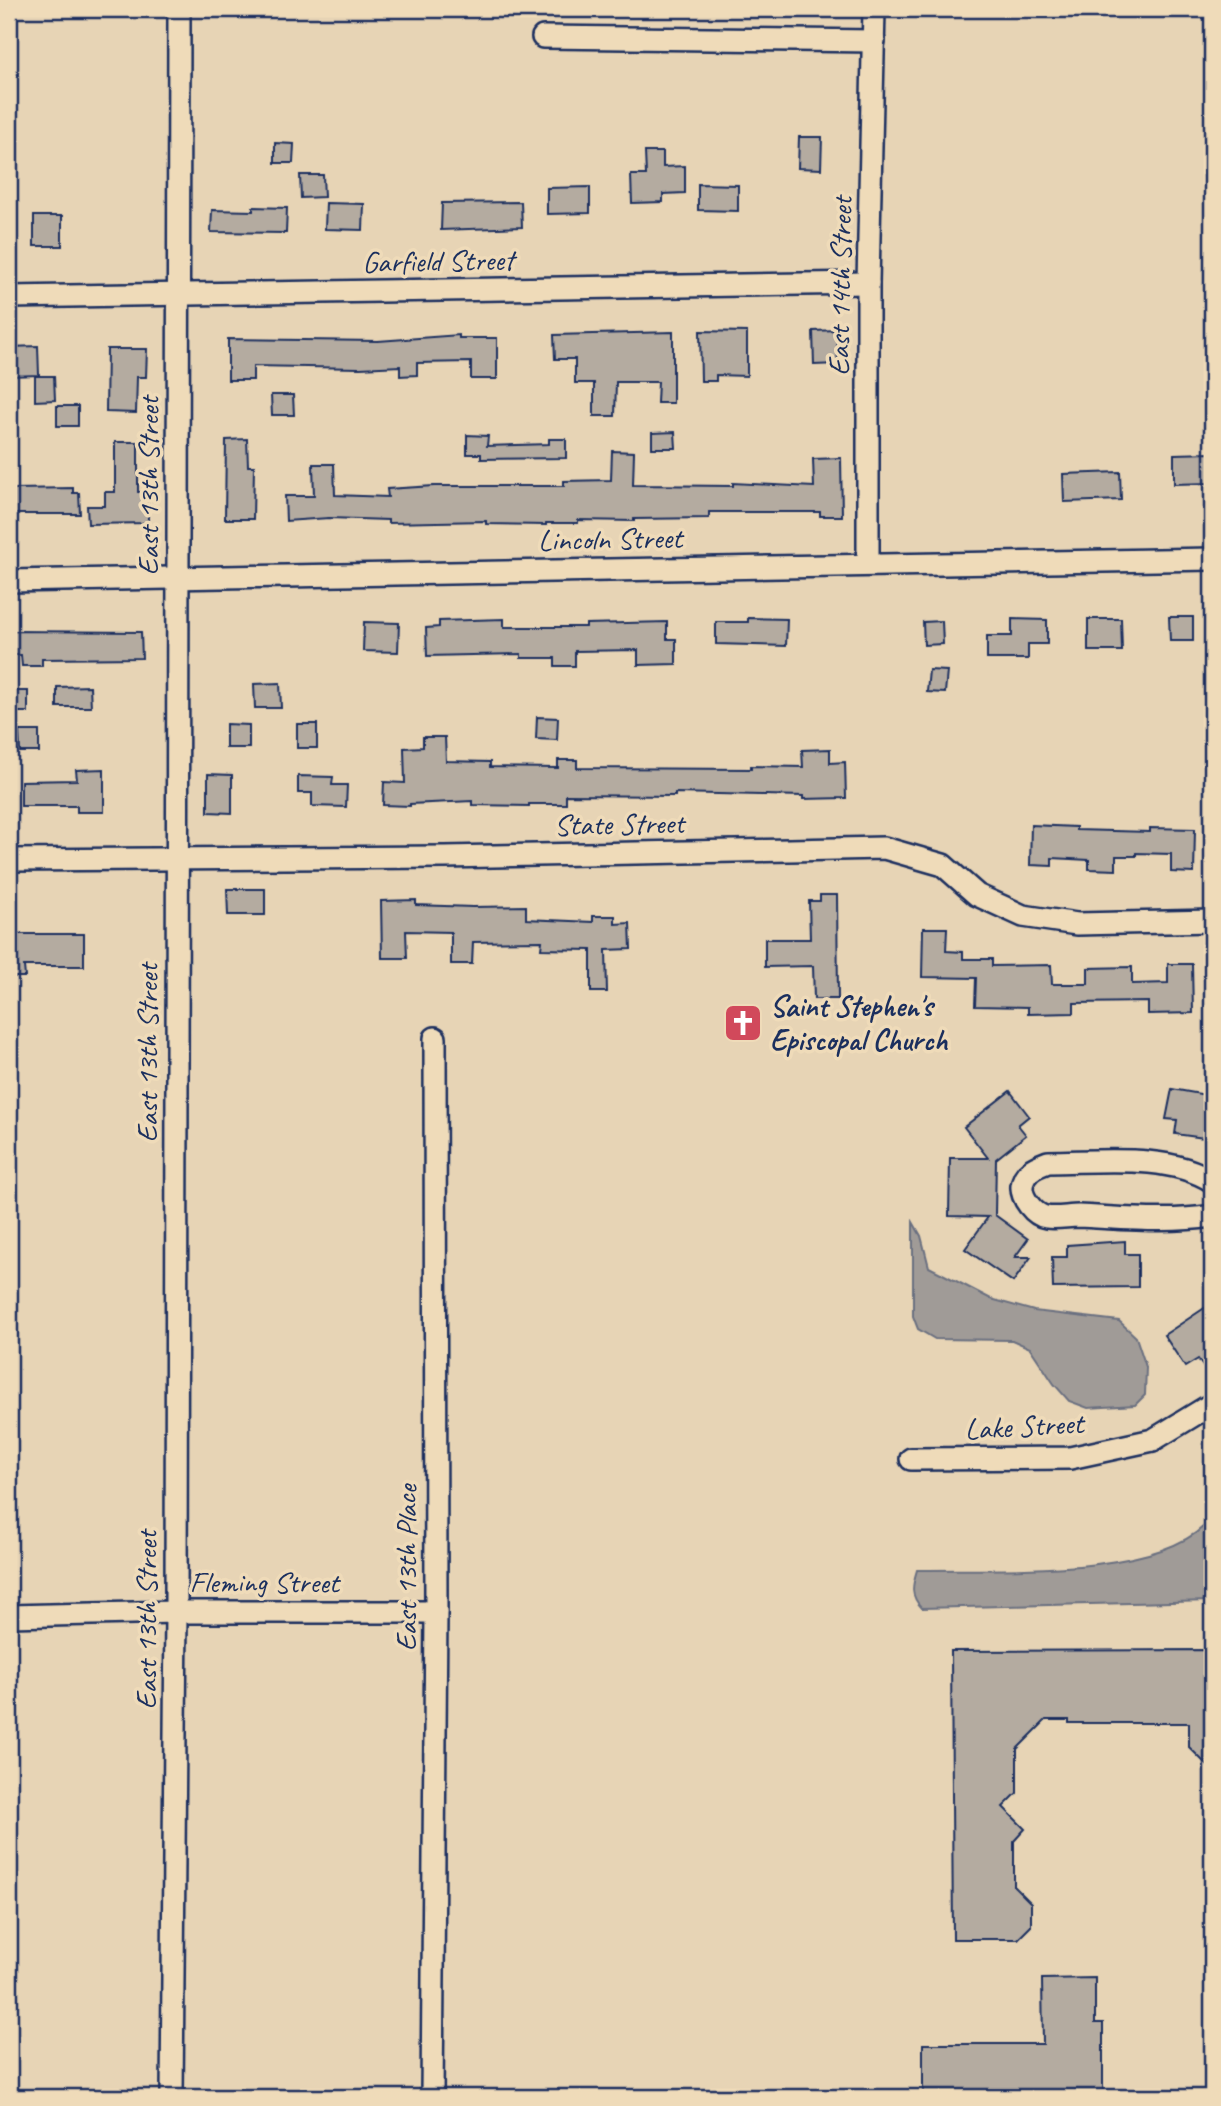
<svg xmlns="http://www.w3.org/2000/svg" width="1221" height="2106" viewBox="0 0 1221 2106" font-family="Caveat,sans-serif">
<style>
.water{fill:#a09b97;stroke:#6b7080;stroke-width:2}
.building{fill:#b4aba0;stroke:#1b2f5e;stroke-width:2}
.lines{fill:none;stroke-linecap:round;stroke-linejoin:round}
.street-casing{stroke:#1b2f5e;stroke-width:26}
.street{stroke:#efdbb9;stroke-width:21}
.labels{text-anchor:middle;stroke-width:7;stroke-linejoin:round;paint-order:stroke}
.street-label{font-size:30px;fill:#1b2f5e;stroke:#efdbb9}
.poi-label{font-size:30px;font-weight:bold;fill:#1b2f5e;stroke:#efdbb9;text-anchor:start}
</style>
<rect width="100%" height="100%" fill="#e7d4b5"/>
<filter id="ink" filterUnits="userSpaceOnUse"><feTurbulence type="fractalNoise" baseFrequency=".0143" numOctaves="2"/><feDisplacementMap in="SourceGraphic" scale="14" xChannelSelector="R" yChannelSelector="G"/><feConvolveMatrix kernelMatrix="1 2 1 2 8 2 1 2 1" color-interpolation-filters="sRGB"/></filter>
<g filter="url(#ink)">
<g class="water">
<polygon points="913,1222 921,1236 929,1267 991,1299 1034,1311 1119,1321 1136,1337 1146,1367 1145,1395 1135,1405 1088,1408 1069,1401 1054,1384 1030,1348 1012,1340 935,1339 918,1329 913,1316"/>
<path d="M1204 1526 1212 1533V1601L922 1608C910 1596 912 1586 917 1570 991 1568 1150 1578 1204 1526Z"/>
</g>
<g class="building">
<polygon points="799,137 822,137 821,169 798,168"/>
<polygon points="275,143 294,144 293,163 275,163"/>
<polygon points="645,152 663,152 663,167 685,166 685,193 663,194 663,202 632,203 631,175 646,175"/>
<polygon points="300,175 323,175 324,197 301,198"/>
<polygon points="698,184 738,185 738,211 698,210"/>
<polygon points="590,187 590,213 547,214 547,188"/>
<polygon points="521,202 522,227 441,230 442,203"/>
<polygon points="326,203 364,204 363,230 325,229"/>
<polygon points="253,207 287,208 286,233 211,232 212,210 253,211"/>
<rect x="34" y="216" width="28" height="30"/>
<polygon points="837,330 838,364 814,365 813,331"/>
<polygon points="700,331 747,332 747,376 716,375 716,381 701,381"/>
<polygon points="673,332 673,403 657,403 658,382 616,382 615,416 594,416 594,383 575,383 575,359 555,359 554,335"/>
<polygon points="459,335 459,338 497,338 497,379 471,379 471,362 417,363 417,375 400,376 400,366 360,368 253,366 253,380 228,380 228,339 378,341"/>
<polygon points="38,346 39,375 9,376 9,347"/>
<polygon points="107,349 147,349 146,377 137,377 136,413 106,412"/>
<polygon points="35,376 54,376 55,400 35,401"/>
<polygon points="271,395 293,395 294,415 272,415"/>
<rect x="57" y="406" width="21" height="20"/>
<polygon points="675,432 676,448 652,448 652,433"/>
<polygon points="467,435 488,436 487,446 549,444 549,439 566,439 566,458 481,459 481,454 467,454"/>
<polygon points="247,439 248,466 254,466 253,519 225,519 226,440"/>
<polygon points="115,442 138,442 138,492 148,492 148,523 88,524 87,506 105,506 105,492 115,492"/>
<polygon points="612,451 634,452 633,485 733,486 733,483 814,487 813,459 841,458 842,516 820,516 820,512 709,512 709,518 634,519 634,521 578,520 578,523 546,523 546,525 486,524 486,521 388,523 388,520 329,518 286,521 285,496 314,496 313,464 334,464 335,495 388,497 387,489 434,486 564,486 564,481 611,480"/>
<polygon points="1212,453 1212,483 1174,484 1174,454"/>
<polygon points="1120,472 1121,500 1064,502 1063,474"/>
<polygon points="73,488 73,493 79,493 80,514 14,514 14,489"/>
<polygon points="1169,617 1193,617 1193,641 1170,641"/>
<polygon points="748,618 787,619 786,646 716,644 716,622 748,622"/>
<polygon points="504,619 504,627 586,627 586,624 667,622 667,639 676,639 676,664 638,665 638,650 575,651 575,666 555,666 555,658 521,658 521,654 427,656 426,628 439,627 439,621"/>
<polygon points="1012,619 1047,620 1047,644 1028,644 1028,659 987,659 987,636 1012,636"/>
<polygon points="1088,619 1121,619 1122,651 1088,651"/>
<polygon points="942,621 943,644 924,645 923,622"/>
<polygon points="364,622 399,623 398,652 363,651"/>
<polygon points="9,631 141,632 142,658 42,659 42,666 22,666 21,655 9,655"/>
<polygon points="929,670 947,671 945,693 927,692"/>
<polygon points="280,683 281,708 255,708 254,684"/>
<polygon points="90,686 91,707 57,707 57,687"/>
<polygon points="12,691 28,691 28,712 13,712"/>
<polygon points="537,717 558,718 557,740 536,739"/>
<polygon points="226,724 249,725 249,748 226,748"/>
<rect x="297" y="724" width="20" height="24"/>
<polygon points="19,731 39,731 39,752 20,752"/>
<polygon points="423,737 445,737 446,761 490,762 490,767 558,768 558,760 577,760 577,768 751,769 751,766 803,767 802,750 830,749 830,763 845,762 846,798 803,799 803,796 675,793 675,796 566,795 566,804 529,804 529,806 472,805 472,801 410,804 410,806 383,805 384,782 405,783 404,748 423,747"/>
<polygon points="104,769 104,812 77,812 77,806 21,806 21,781 77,780 76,770"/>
<polygon points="208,774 232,775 232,813 208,812"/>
<polygon points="298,776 333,777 332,785 347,785 346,807 312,806 312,793 298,793"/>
<polygon points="1031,825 1076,827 1076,830 1150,832 1150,828 1195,829 1194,873 1171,872 1171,854 1136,853 1136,856 1116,856 1116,870 1089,869 1089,860 1052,858 1052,866 1030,865"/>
<polygon points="227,889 265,889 265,915 228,915"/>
<polygon points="820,895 837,895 838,999 814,999 813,966 765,967 765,939 810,939 809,901 820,901"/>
<polygon points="416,900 416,905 473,907 526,906 526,919 593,922 593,916 615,916 615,924 630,923 631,949 606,950 607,992 591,992 591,950 541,949 542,941 473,942 472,964 451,964 451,932 406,931 407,958 382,958 381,901"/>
<polygon points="923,928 947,928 946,951 963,952 963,959 992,959 992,966 1051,965 1052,984 1088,984 1088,968 1132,967 1132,984 1168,983 1168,964 1192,964 1193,1013 1148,1014 1148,1002 1074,1003 1074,1013 1028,1014 1028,1007 975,1006 976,978 922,977"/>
<polygon points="9,934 84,934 84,966 24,966 25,977 9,977"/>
<polygon points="1172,1089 1212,1096 1212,1139 1175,1134 1177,1120 1166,1119"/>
<polygon points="1010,1091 1029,1116 1018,1125 1026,1135 996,1159 995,1215 1028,1239 1015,1257 1031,1257 1013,1282 965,1249 988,1217 949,1216 950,1158 988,1158 964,1127"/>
<polygon points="1125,1241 1125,1254 1138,1254 1138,1287 1053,1288 1052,1257 1067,1257 1067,1245"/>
<polygon points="1212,1303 1212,1380 1198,1359 1185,1367 1164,1335"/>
<polygon points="1212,1650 1212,1770 1189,1747 1189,1723 1069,1723 1069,1720 1046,1720 1017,1749 1017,1793 1003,1807 1025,1829 1014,1841 1014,1886 1031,1903 1031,1926 1018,1939 953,1939 951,1651"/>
<polygon points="1095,1978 1095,2023 1103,2023 1103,2097 923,2097 923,2044 1043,2044 1042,1979"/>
</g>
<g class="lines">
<defs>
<g id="street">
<polyline points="543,37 874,41"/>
<polyline points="9,297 868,283"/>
<polyline points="868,564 868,283 874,9"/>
<polyline points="9,581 1212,559"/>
<polyline points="9,860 445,857 884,848 943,865 977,895 1023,916 1077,924 1212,921"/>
<path d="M1212 1181C1168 1153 1099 1162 1048 1162 1035 1167 1024 1171 1022 1186 1021 1198 1034 1215 1046 1217 1056 1219 1068 1216 1078 1216 1123 1218 1168 1223 1212 1216"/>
<polyline points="911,1459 1070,1458 1153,1440 1212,1404"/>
<polyline points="9,1616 176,1612 436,1612"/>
<polyline points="172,2097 176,1612 179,9"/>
<polyline points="432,2097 436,1612 435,1038"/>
</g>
</defs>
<use href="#street" class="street-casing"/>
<use href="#street" class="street"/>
</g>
</g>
<defs>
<symbol id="church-square" viewBox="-11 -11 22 22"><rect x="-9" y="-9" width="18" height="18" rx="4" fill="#d1495b" stroke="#efdbb9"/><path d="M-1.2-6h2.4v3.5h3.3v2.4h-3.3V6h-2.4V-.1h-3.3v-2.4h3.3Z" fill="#fff"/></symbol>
</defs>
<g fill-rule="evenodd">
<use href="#church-square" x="721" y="1001" width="44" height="44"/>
</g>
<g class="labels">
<g class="street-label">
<text transform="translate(438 261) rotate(-1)" y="10">Garfield Street</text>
<text transform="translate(840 286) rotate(-89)" y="10">East 14th Street</text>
<text transform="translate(148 486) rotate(-90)" y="10">East 13th Street</text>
<text transform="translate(610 539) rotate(-1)" y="10">Lincoln Street</text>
<text transform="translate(619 824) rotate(-1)" y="10">State Street</text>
<text transform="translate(147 1053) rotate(-90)" y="10">East 13th Street</text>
<text transform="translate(1024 1426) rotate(-3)" y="10">Lake Street</text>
<text transform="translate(406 1568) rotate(-90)" y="10">East 13th Place</text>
<text x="264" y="1592">Fleming Street</text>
<text transform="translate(146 1620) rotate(-90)" y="10">East 13th Street</text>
</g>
<g class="poi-label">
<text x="770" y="1016">Saint Stephen's<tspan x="770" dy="34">Episcopal Church</tspan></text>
</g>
</g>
<rect width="1221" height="2106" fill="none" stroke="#efdbb9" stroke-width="35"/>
<rect x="18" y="18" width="1186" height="2071" fill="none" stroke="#1b2f5e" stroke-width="2.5" filter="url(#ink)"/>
</svg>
